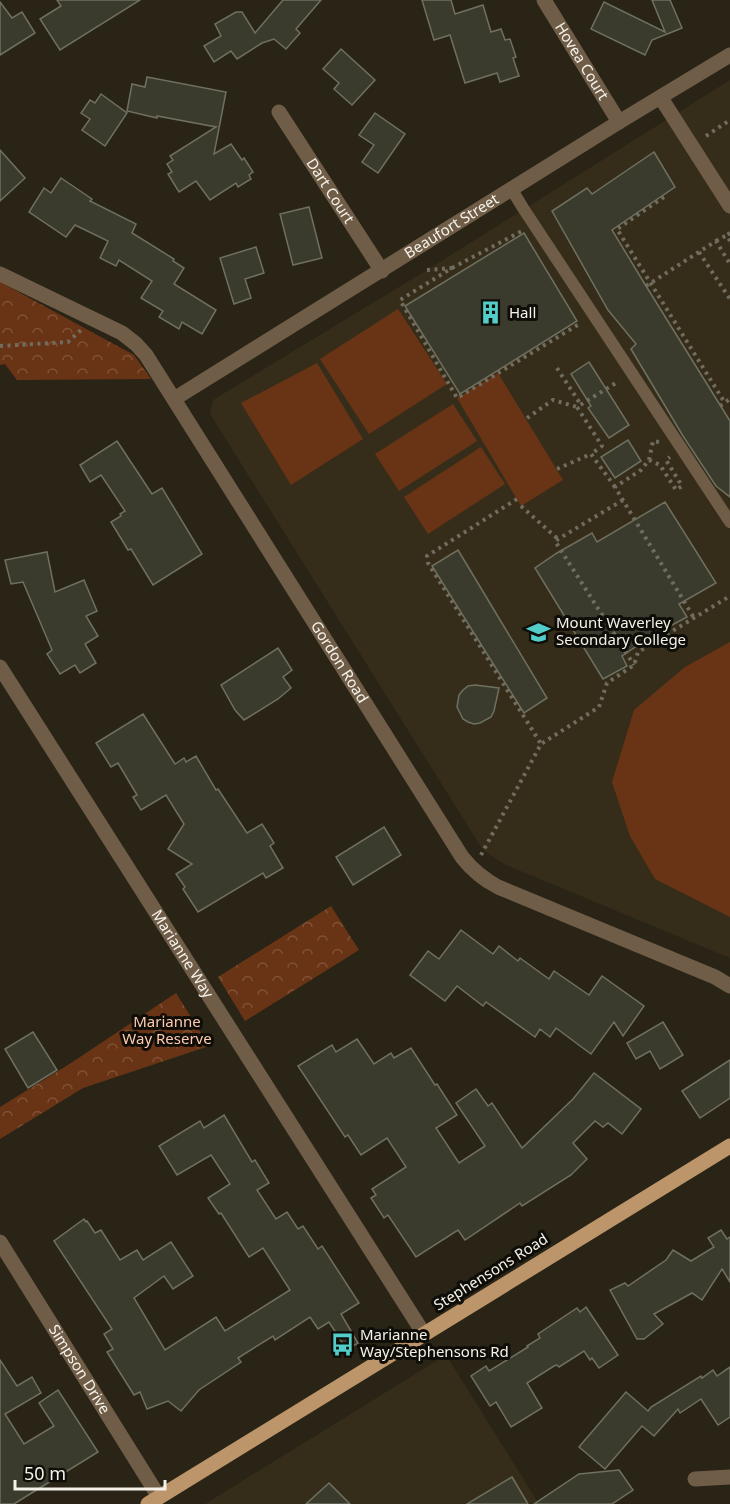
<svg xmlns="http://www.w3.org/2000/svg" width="730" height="1504" viewBox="0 0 730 1504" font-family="'Noto Sans',sans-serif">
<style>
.built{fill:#352d19}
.forest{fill:url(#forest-crowns)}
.pitch{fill:#693415}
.building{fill:#3b3b2d;stroke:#6f7060;stroke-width:1.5}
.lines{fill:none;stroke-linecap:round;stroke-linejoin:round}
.path{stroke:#716c60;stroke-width:4;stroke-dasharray:3 4.5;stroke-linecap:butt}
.lane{stroke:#705d48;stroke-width:12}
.street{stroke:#705d48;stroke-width:15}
.primary{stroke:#bc956a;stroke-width:15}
.labels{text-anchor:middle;stroke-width:6;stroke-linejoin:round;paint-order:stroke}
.street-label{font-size:15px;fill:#f5f2e9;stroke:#0f0d08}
.poi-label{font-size:15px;fill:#f5f2e9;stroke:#0f0d08;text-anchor:start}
.park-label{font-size:15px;fill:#ffcaaf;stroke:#0f0d08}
</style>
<defs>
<pattern id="forest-crowns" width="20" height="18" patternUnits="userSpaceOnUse" patternTransform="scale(1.5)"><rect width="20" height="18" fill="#693415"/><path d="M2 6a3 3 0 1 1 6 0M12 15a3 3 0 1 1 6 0" fill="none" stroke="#7f5237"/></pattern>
</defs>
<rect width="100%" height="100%" fill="#292416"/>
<g class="built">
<polygon points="730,80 730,958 504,864 483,850 210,414 213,400 427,270"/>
<polygon points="446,1355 539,1504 205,1504"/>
</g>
<g class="forest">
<polygon points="0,282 134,355 151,379 17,380 5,364 0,365"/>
<polygon points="331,906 359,950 245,1021 218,977"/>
<polygon points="176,993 209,1046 83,1088 0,1139 0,1107 71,1063"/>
</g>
<g class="pitch">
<polygon points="398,309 447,384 369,434 320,359"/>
<polygon points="317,363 363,439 291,485 241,403"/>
<polygon points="498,373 563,480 521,506 457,398"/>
<polygon points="453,404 477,441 399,491 375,454"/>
<polygon points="481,447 505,484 428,534 404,497"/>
<polygon points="730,642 730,917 655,879 630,836 612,782 634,710 685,667"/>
</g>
<g class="building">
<polygon points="57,0 140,0 60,50 40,19 61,6"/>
<polygon points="283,0 321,0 296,29 300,33 286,49 274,39 262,43 237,59 231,51 214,62 204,46 221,36 215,24 236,12 242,12 255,33"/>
<polygon points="422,0 451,0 455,14 483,5 491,32 501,29 505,40 510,39 516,57 513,58 519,76 500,82 497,73 465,83 450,35 434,40"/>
<polygon points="652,0 670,0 682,28 652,40 645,55 591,29 604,2 665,32"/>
<polygon points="0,2 12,18 22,12 35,33 0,55"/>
<polygon points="341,49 375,80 352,105 334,89 339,83 323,69"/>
<polygon points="147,77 226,92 214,154 231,144 242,160 244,158 253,172 249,175 251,179 238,187 236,183 210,200 196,181 179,192 168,174 172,172 167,164 173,160 170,156 216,127 157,116 157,118 127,111 132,84 145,87"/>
<polygon points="101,94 127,113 105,146 82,130 90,119 81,113 90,100 95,103"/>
<polygon points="375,113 405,134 378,173 362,162 374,145 359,135"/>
<polygon points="0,150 25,178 0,201"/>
<polygon points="654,152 675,187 612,230 646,286 730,421 730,497 716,486 683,436 631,349 636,344 608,310 552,211 587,188 592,194"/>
<polygon points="61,178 92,199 90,201 136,224 132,233 174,259 173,261 184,268 174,284 216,310 202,334 182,322 179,329 159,317 163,311 141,298 152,281 119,260 116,266 100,258 108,241 75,225 66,237 29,212 44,188 51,193"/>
<polygon points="309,207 322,258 293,265 280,214"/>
<polygon points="524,233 577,321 460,394 405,306"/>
<polygon points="256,247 264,273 245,279 251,298 234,304 220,258"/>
<polygon points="589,362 629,425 609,438 588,408 591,406 571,374"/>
<polygon points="628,440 641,461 615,478 601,457"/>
<polygon points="117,441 152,494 162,488 202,554 153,585 131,549 128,550 111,522 121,516 120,514 125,511 101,475 90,482 80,465"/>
<polygon points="665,502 716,583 679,604 687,617 652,636 622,656 627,666 603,679 535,568 557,553 592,533 597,542"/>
<polygon points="458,550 547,698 524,713 432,566"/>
<polygon points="47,552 55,592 84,580 97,611 86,616 98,636 85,644 96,663 80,673 75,665 60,674 47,654 52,650 23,582 11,584 5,560"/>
<polygon points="278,648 292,670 283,677 291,688 278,699 244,720 235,710 221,685"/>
<polygon points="475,685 499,688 494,711 491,717 480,723 474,724 468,722 463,719 457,707 459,695 463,690 468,686"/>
<polygon points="143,714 175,764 184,758 186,762 196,756 216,790 218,789 247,833 262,824 274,843 270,846 283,868 266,878 263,873 198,912 183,889 185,887 176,874 192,864 168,849 184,824 166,795 141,810 133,797 137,795 118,763 111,767 96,743"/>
<polygon points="384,827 401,855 353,885 336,857"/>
<polygon points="461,930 493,954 499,946 518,961 520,958 549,979 554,971 589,995 602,976 644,1006 623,1036 614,1022 591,1054 556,1028 550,1037 540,1029 535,1037 486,1002 483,1006 457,986 445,1001 410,975 428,951 439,959"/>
<polygon points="663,1022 683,1055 660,1069 650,1051 636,1059 627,1043"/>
<polygon points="33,1032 57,1070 28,1088 5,1049"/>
<polygon points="357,1039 374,1064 391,1053 394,1058 411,1048 435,1085 437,1084 457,1115 436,1128 459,1163 485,1146 456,1103 476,1089 488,1106 492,1103 522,1148 573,1099 594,1073 641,1109 622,1134 608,1123 603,1127 595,1121 573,1143 587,1159 571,1175 522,1206 520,1203 465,1240 458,1230 416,1257 388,1215 384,1218 371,1198 376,1195 372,1189 406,1167 387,1138 361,1155 348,1135 345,1137 298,1066 332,1045 336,1052"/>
<polygon points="730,1060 730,1098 700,1118 682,1091"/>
<polygon points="224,1115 252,1162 255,1160 269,1183 257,1190 276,1219 287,1212 298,1229 303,1226 318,1249 322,1246 359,1303 341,1314 358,1343 347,1350 329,1322 318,1329 310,1317 275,1340 273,1336 238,1358 241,1362 199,1390 181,1411 168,1401 147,1409 140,1392 134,1395 107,1352 113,1349 104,1334 112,1329 54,1241 84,1219 86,1222 87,1221 95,1233 101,1230 120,1260 137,1250 143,1260 171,1242 193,1276 173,1289 164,1276 134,1298 165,1350 216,1317 225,1331 290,1290 263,1248 249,1257 221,1213 219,1214 208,1198 230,1184 211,1155 177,1175 159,1146 200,1121 204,1128"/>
<polygon points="721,1230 727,1239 730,1237 730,1282 722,1269 702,1300 692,1293 654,1314 663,1324 644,1339 637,1339 610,1290 625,1283 628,1286 666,1260 673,1250 691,1261 714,1247 708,1238"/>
<polygon points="586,1307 618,1355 599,1368 592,1358 590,1360 584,1351 559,1367 557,1365 554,1366 527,1383 542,1408 511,1427 496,1402 490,1406 471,1376 486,1366 489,1371 528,1347 527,1346 540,1338 538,1334 577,1308 580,1312"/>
<polygon points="0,1360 17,1386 32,1377 41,1393 5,1414 24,1444 54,1426 39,1403 58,1390 98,1452 14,1504 0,1504"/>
<polygon points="730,1367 730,1417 718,1425 701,1399 680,1413 678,1409 654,1436 642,1426 605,1469 579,1447 626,1392 648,1411 651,1407 701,1376 702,1378 713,1370 717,1376"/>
<polygon points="619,1470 633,1490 612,1504 534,1504 579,1474"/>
<polygon points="512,1477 528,1504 467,1504"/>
<polygon points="329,1483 350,1504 306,1504"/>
</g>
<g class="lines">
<g class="path">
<polyline points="706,136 730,120"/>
<polyline points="664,197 617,229 725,403"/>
<polyline points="730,233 727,235 730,241"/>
<polyline points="716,241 727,235"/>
<polyline points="699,252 730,299"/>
<polyline points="452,268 522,231"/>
<polyline points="427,270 452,268 400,300 457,398 581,323"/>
<polyline points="646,286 716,241 730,264"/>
<polyline points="0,346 68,342 81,330"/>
<polyline points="557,368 581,405"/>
<polyline points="720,406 730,399"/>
<polyline points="527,418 553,400 577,407"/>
<polyline points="659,442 653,441 649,460 641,470 615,487 694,618"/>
<polyline points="649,460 660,465 676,490 682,486 666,460 670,457"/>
<polyline points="557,469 591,454"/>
<polyline points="615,487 591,454 602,446 577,407 619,381"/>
<polyline points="517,499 427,556 428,563 541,744"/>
<polyline points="623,500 555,541 634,665"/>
<polyline points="521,506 558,539"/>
<polyline points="481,855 541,744 599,707 607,683 634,665 638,652 730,596"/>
</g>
<polyline class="lane" points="512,190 523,208 730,522"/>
<g class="street">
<path id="s1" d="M544 0 619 122"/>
<polyline points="661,98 730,206"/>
<path id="s2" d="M279 112 382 271"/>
<path id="s3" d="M0 274 122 333 136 344 146 355 462 857C473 871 483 879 498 887L715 977 730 986"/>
<path id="s4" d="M174 399 619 122 730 55"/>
<path id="s5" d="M0 667 424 1334"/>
<path id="s6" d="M0 1242 159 1497"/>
<polyline points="695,1479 730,1477"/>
</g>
<polyline class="primary" points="148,1504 730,1146"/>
</g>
<defs>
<symbol id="building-bare" viewBox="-9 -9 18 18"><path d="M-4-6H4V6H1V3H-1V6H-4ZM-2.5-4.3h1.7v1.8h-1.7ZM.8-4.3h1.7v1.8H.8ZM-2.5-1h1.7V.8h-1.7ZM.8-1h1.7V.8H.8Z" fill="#53cdca" stroke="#0f0d08" stroke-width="2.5" paint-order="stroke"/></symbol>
<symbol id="school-bare" viewBox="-9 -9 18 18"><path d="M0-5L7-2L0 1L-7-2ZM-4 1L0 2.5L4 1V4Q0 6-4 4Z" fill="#53cdca" stroke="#0f0d08" stroke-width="2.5" paint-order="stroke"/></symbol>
<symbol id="bus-bare" viewBox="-9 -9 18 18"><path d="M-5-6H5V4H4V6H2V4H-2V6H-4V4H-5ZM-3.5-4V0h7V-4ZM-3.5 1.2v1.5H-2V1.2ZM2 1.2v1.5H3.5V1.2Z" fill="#53cdca" stroke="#0f0d08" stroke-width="2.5" paint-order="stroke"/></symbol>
</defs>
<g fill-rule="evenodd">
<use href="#building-bare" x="474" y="296" width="33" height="33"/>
<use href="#school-bare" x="522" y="616" width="33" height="33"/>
<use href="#bus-bare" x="326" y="1328" width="33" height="33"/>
</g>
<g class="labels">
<g class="street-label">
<text dy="5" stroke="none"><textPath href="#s1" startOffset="72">Hovea Court</textPath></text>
<text dy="5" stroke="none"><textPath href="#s2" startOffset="94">Dart Court</textPath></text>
<text dy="5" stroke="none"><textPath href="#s4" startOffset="327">Beaufort Street</textPath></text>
<text dy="5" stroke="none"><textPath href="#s3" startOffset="531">Gordon Road</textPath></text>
<text dy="5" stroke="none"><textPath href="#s5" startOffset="340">Marianne Way</textPath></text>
<text transform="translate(491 1272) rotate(-32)" y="5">Stephensons Road</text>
<text dy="5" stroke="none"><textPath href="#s6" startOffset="150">Simpson Drive</textPath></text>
</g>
<g class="poi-label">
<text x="509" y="318">Hall</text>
<text x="556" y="628">Mount Waverley<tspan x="556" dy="17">Secondary College</tspan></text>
<text x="360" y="1340">Marianne<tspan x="360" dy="17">Way/Stephensons Rd</tspan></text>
</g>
<g class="park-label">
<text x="167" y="1027">Marianne<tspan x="167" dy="17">Way Reserve</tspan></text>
</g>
</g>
<path d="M15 1480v9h150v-9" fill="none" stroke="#f5f2e9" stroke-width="3"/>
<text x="24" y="1480" font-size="18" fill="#f5f2e9" stroke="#0f0d08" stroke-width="4.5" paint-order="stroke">50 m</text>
</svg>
